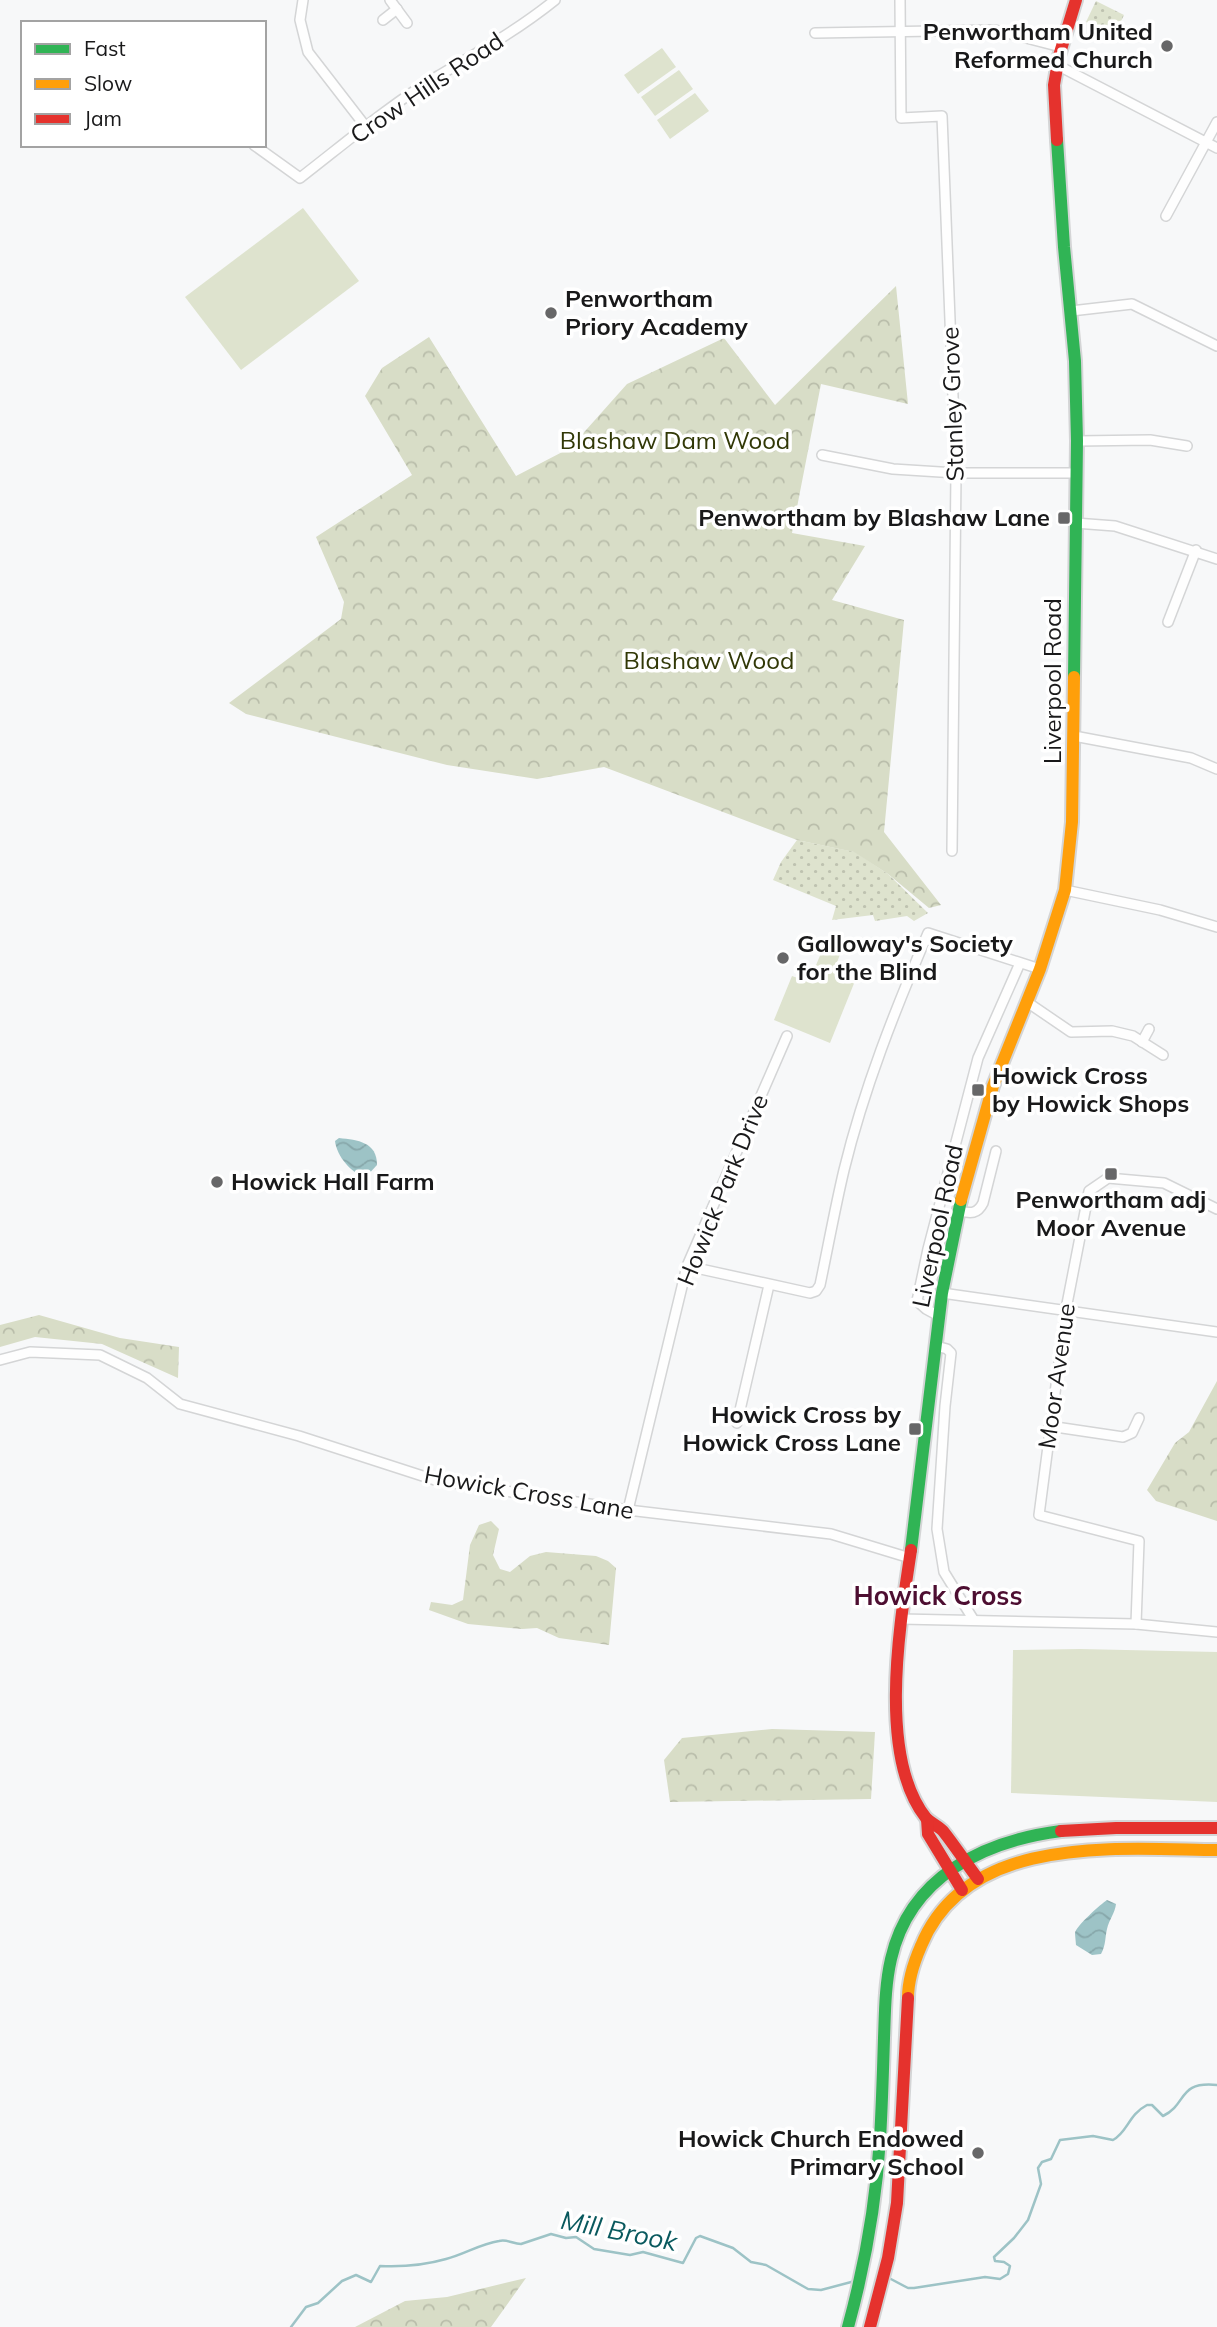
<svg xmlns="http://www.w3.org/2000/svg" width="1217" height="2327" viewBox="0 0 1217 2327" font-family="Mulish,sans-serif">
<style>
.grass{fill:url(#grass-dots)}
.forest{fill:url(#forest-crowns)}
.green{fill:#dee3ce}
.water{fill:url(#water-waves)}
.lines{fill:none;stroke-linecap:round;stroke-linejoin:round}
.stream{stroke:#9dc3c6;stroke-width:2.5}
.street-casing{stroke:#d4d5d6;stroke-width:12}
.fast-casing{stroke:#d4d5d6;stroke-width:16}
.slow-casing{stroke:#d4d5d6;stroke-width:16}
.jam-casing{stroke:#d4d5d6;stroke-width:16}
.street{stroke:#fefefe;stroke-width:9}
.fast{stroke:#30b455;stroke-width:12}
.slow{stroke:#ff9f0a;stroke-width:12}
.jam{stroke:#e5322d;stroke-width:12}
.poi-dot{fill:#676768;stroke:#fff;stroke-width:2.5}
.labels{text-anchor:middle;stroke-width:7;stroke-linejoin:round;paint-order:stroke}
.poi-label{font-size:24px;font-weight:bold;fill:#19191a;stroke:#fff;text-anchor:end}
.street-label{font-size:24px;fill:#19191a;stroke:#fff}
.park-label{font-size:24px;fill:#313806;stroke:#fff}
.neighbourhood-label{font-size:26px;font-weight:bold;fill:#4d0e31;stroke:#fff}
.water-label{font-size:26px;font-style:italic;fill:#09595e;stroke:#fff}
</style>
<defs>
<pattern id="grass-dots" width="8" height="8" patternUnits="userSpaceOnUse" patternTransform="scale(1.75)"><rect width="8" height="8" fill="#dee3ce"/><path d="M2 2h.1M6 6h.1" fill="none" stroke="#bec2b0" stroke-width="1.8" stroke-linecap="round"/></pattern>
<pattern id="forest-crowns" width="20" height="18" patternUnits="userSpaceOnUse" patternTransform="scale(1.75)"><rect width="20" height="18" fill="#d8ddc7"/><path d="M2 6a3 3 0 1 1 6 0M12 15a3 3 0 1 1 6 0" fill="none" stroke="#b9bdaa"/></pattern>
<pattern id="water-waves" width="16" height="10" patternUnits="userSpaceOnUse" patternTransform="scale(1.75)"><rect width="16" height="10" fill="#9dc3c6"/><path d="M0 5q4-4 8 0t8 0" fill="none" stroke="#87a7aa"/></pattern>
</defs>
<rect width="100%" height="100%" fill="#f7f8f9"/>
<g class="grass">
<polygon points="1096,1 1124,15 1114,36 1086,22"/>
<polygon points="797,840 855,852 888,874 928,913 914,921 907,916 875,921 873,915 832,920 836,906 773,880 781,862"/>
</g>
<g class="forest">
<polygon points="896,286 908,404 821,384 792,533 865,546 832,600 904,620 884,832 941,905 929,908 888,874 854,852 797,840 604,767 537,779 447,765 246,714 229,703 341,619 344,602 316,537 412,475 365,396 382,368 429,337 516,476 570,448 627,384 724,338 775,405"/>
<polygon points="39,1315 120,1338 179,1347 178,1378 102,1344 35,1337 0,1347 0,1325"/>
<polygon points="1217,1381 1217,1521 1156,1501 1147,1490 1175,1443 1189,1432"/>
<polygon points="491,1521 499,1529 493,1555 500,1569 510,1572 530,1556 546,1552 596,1556 608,1561 616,1568 609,1645 559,1638 537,1628 522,1629 468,1624 429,1610 431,1602 452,1605 463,1600 470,1545 479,1525"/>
<polygon points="772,1729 875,1732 871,1799 670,1802 664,1760 682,1738"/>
<polygon points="526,2278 491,2327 355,2327 405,2301 447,2297"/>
</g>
<g class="green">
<polygon points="662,48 676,67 638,94 624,75"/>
<polygon points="679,70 693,89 655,116 641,97"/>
<polygon points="695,93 709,111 670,139 657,120"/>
<polygon points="303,208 359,281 241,370 185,297"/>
<polygon points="834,937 845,941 833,973 855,981 830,1043 774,1020 792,976 809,982 824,946"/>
<polygon points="1080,1649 1217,1652 1217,1802 1011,1793 1013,1650"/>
</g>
<g class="water">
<path d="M339 1138C358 1140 377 1142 377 1165L365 1178C351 1172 337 1157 335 1141Z"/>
<path d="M1107 1900 1116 1904C1115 1913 1109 1920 1107 1929 1105 1937 1106 1945 1101 1954L1092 1955 1076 1945C1076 1944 1075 1934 1075 1933 1076 1926 1101 1904 1107 1900Z"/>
</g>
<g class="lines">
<g class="stream">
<path d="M889 2278 908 2288H914L985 2277 1000 2279 1008 2274 1010 2266 1004 2262 995 2261 994 2257 1014 2238 1028 2220 1041 2184 1038 2168 1042 2162 1051 2159 1060 2140 1093 2136 1113 2140C1128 2132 1128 2115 1147 2105H1152L1163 2116C1188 2104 1177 2081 1217 2085"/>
<path d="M291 2327 306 2307 318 2303 342 2281 356 2275 371 2282 380 2266C401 2267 425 2265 446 2259 465 2254 480 2244 499 2241 508 2239 513 2244 521 2244L551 2234 566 2238 576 2237 594 2249 630 2255 643 2252 683 2263 696 2238 700 2236 733 2248 751 2262 766 2265 808 2289 821 2290 855 2281"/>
</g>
<defs>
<g id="street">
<polyline points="303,0 300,20 308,52 366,127"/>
<polyline points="390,0 407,23"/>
<polyline points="900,0 901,118 942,116 956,473 952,851"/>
<polyline points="383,20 397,9"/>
<polyline points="815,33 995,30 1061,47"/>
<polyline points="1057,65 1217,148"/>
<path d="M254 145 300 178C344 144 391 104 438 76 479 52 519 29 555 0"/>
<polyline points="1166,216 1217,122"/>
<polyline points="1071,311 1132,304 1217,346"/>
<polyline points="1077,441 1150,440 1187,446"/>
<polyline points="822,455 893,469 956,473 1076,473"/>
<polyline points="1075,523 1115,526 1217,559"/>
<polyline points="1168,622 1196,550"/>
<polyline points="1074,736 1191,758 1217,769"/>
<polyline points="1065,890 1160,910 1217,927"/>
<polyline points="1027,1002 1071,1032 1112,1031 1133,1036 1163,1055"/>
<polyline points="1142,1042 1149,1029"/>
<path d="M958 1211C970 1213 977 1215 983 1203L996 1151"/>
<path d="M687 1266 810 1293 816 1291 820 1285C828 1247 835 1208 844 1170 864 1088 895 1010 928 933L1040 969"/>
<polyline points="942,1293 1217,1332"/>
<polyline points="939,1316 926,1309 917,1301 928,1249 978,1058 1020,963"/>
<polyline points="936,1346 947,1349 951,1353 945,1406 937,1529 944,1572 973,1619"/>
<polyline points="0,1360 30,1352 100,1355 147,1378 180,1404 299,1436 435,1480 628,1510 831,1534 910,1558"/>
<polyline points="737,1423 769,1285"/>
<polyline points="1049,1426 1123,1437 1132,1433 1139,1418"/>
<polyline points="628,1510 687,1266 787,1036"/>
<polyline points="901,1619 1136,1624 1217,1632"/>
<polyline points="1136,1624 1139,1541 1039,1515 1066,1309 1089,1191 1108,1178 1164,1183 1217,1209"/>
</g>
<g id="fast">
<polyline points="1057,140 1064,247 1075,361 1077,441 1074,677"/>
<polyline points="911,1550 942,1293 961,1200"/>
<path d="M848 2327C865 2265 876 2203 880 2139 882 2105 883 2072 884 2038 885 2012 885 1985 891 1959 910 1876 984 1841 1061 1831"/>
</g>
<g id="slow">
<polyline points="961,1200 993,1086 1040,969 1065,890 1072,822 1074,677"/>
<path d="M908 1998C908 1980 914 1962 921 1946 967 1833 1117 1849 1217 1850"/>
</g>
<g id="jam">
<polyline points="1057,140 1054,85 1059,56 1076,0"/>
<path d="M911 1550C900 1623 877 1756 926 1818 931 1823 938 1826 943 1831 955 1846 966 1863 978 1879"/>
<polyline points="927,1819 928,1834 962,1890"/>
<polyline points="1061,1831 1116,1828 1217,1828"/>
<polyline points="870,2327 888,2258 897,2203 908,1998"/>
</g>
</defs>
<use href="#street" class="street-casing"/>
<use href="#fast" class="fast-casing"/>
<use href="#slow" class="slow-casing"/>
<use href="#jam" class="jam-casing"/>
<use href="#street" class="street"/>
<use href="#fast" class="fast"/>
<use href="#slow" class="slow"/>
<use href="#jam" class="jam"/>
</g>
<g class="poi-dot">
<circle cx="1167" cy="46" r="7"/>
<circle cx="551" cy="313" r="7"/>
<rect x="1057" y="511" width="14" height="14" rx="3.5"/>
<circle cx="783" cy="958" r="7"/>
<rect x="971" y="1083" width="14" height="14" rx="3.5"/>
<rect x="1104" y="1167" width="14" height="14" rx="3.5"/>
<circle cx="217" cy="1182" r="7"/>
<rect x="908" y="1422" width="14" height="14" rx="3.5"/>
<circle cx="978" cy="2153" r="7"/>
</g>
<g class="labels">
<g class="poi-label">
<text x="1153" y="40">Penwortham United<tspan x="1153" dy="28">Reformed Church</tspan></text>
<text x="565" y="307" text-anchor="start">Penwortham<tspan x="565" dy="28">Priory Academy</tspan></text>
<text x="1050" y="526">Penwortham by Blashaw Lane</text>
<text x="797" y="952" text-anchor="start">Galloway's Society<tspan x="797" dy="28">for the Blind</tspan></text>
<text x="992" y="1084" text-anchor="start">Howick Cross<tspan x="992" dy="28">by Howick Shops</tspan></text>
<text x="231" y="1190" text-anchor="start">Howick Hall Farm</text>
<text x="1111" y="1208" text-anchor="middle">Penwortham adj<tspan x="1111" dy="28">Moor Avenue</tspan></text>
<text x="901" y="1423">Howick Cross by<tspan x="901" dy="28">Howick Cross Lane</tspan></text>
<text x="964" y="2147">Howick Church Endowed<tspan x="964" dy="28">Primary School</tspan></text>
</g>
<g class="street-label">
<text transform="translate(427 88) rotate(-34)" y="8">Crow Hills Road</text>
<text transform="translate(953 404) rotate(-92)" y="8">Stanley Grove</text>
<text transform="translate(1053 681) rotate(-90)" y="8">Liverpool Road</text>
<text transform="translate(723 1190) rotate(-68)" y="8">Howick Park Drive</text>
<text transform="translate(938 1226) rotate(-78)" y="8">Liverpool Road</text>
<text transform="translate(1057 1376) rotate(-82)" y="8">Moor Avenue</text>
<text transform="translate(529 1493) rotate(10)" y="8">Howick Cross Lane</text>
</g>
<g class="park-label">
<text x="675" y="449">Blashaw Dam Wood</text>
<text x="709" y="669">Blashaw Wood</text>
</g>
<g class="neighbourhood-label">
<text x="938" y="1605">Howick Cross</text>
</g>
<g class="water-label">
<text transform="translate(619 2231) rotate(11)" y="9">Mill Brook</text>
</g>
</g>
<rect x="21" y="21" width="245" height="126" fill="#ffffff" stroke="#a3a3a3" stroke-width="2"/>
<rect x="35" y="44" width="35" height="10" fill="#30b455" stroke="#a3a3a3" stroke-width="2"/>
<text x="84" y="56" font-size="21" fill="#19191a">Fast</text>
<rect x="35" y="79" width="35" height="10" fill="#ff9f0a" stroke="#a3a3a3" stroke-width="2"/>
<text x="84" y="91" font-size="21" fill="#19191a">Slow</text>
<rect x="35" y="114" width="35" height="10" fill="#e5322d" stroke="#a3a3a3" stroke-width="2"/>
<text x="84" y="126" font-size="21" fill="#19191a">Jam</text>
</svg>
